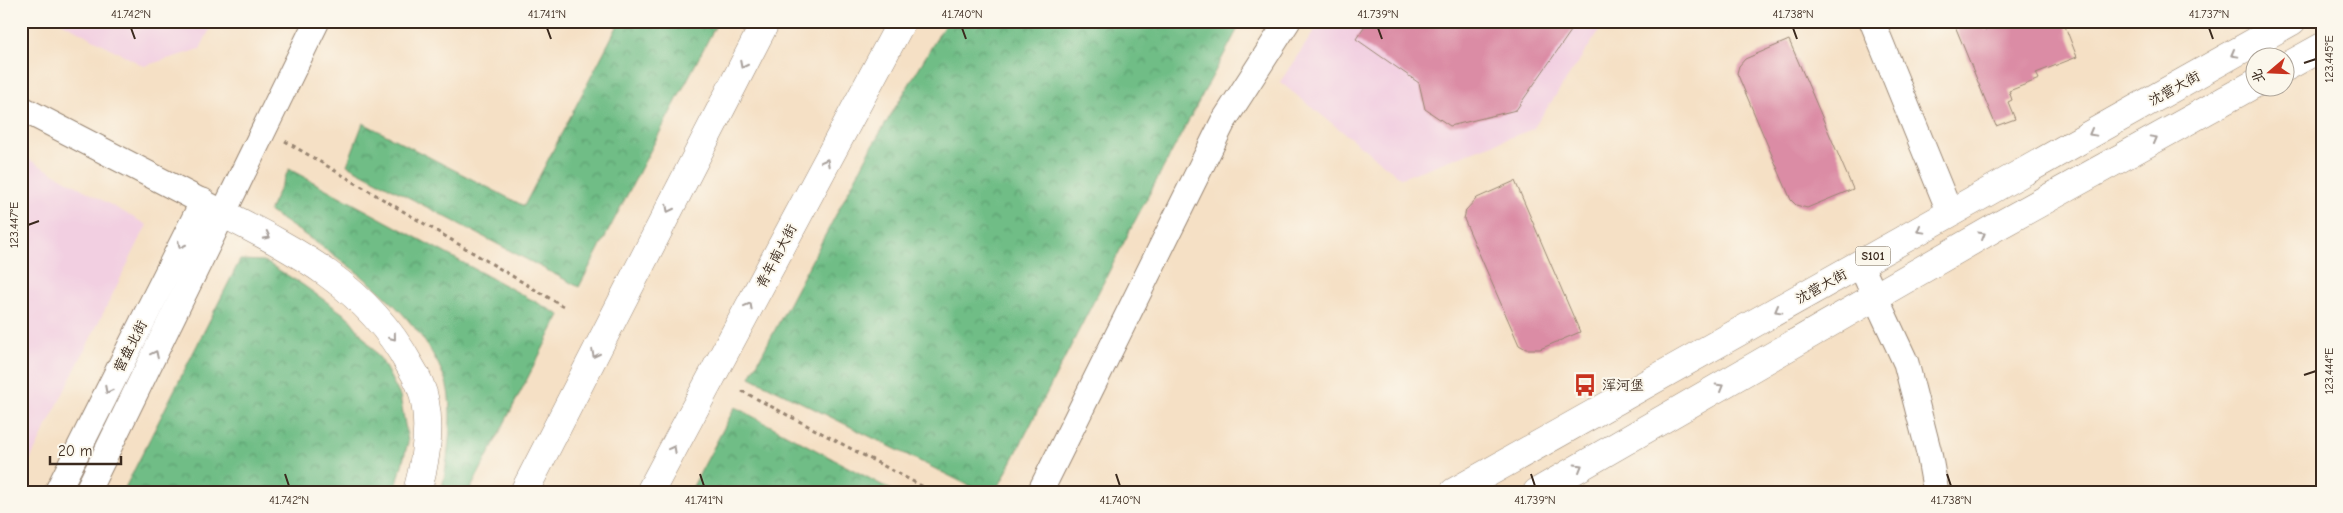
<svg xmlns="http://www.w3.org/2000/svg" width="2343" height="513" viewBox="0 0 2343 513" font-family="'Comic Neue','LXGW WenKai TC',sans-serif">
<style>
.built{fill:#f2cfe1}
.forest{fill:url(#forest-crowns);stroke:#557452}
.building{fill:#db8ca5}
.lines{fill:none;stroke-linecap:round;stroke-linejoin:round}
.minor-casing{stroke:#988572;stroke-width:27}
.major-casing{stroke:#988572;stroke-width:29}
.highway-casing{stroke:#988572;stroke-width:29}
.path{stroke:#988572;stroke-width:3;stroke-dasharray:4 4;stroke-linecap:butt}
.minor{stroke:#fff;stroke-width:25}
.major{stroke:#fff;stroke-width:28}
.highway{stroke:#fff;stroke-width:28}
.oneway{stroke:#a79f9a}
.ticks{fill:none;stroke:#3b2a1e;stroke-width:2}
.labels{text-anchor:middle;stroke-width:4;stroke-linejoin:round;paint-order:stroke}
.shield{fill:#fbf7ec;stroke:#75685c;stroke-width:1}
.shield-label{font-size:12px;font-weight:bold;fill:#3b2a1e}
.street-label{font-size:14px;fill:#3b2a1e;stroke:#fbf7ec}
.poi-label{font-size:14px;fill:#3b2a1e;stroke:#fbf7ec;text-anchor:start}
.neatline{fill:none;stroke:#3b2a1e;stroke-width:2}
.ticks-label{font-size:12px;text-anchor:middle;fill:#3b2a1e}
</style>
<defs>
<pattern id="forest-crowns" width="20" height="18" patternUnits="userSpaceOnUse" patternTransform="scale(1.25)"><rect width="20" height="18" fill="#6fbd86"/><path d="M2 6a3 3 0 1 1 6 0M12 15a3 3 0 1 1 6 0" fill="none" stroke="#5c9a6d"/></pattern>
</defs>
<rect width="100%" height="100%" fill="#fbf7ec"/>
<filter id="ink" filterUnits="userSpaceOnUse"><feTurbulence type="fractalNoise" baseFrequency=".02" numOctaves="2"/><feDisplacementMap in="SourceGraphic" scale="10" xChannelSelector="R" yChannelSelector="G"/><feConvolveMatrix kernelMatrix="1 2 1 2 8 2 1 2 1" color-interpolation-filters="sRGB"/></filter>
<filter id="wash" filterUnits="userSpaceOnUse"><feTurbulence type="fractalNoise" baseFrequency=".0096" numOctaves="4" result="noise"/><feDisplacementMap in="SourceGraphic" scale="20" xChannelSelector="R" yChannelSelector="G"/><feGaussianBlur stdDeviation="1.12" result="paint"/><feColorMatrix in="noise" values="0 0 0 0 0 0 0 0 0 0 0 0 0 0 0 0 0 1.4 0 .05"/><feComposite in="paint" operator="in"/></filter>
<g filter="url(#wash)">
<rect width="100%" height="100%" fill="#f5e0c5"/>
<g class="built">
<polygon points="59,21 214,21 200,49 144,66"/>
<polygon points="1321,21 1606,21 1533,129 1401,178 1280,82"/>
<polygon points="21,155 147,225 21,478"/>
</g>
<g class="forest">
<polygon points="620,21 718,21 579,287 347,165 363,123 524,206"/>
<polygon points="947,21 1242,21 1138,215 996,492 982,492 750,377 874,143"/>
<path d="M289 169 560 315 469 492H441C448 464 455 405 445 379 415 303 333 254 269 211Z"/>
<polygon points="240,260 264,261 303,285 348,317 382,361 400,396 408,442 395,492 123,492"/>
<polygon points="735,407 895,492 690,492"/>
</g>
<g id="blocks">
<g class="building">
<polygon points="1368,21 1578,21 1516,110 1450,126 1425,109 1419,83 1356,39"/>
<polygon points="1953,21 1982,21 1985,30 2006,21 2063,21 2077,57 2036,73 2039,79 2009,91 2012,100 2008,102 2015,119 1996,126"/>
<polygon points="1789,40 1853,189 1807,208 1796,205 1791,200 1737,73 1739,66 1745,59"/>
<polygon points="1515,181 1580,332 1540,349 1526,349 1519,345 1464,219 1466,210 1477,198"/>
</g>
</g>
</g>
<g filter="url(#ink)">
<use href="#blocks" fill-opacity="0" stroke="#988572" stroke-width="1"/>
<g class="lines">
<defs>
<g id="minor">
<polyline points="1872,21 1950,213"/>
<polyline points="21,108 218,210"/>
<polyline points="1860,264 1906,363 1929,453 1936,492"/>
<polyline points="57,492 203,201"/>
<polyline points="87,492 317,21"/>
<polyline points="1040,492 1223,122 1288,21"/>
</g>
<g id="major">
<polyline points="2286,67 2322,47"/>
<polyline points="1454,492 2292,21"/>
<polyline points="1537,492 1996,227 2256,83"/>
</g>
<g id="highway">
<path d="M224 214C297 251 368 288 409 364 416 375 423 389 425 402 431 432 425 463 417 492"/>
<polyline points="524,492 766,21"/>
<polyline points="650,492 902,21"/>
</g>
</defs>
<use href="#minor" class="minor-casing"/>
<use href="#major" class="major-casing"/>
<use href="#highway" class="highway-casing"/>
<g class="path">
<polyline points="285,141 566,308"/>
<polyline points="742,391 933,492"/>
</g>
<use href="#minor" class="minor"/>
<use href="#major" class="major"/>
<use href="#highway" class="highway"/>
</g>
<defs><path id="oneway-chevron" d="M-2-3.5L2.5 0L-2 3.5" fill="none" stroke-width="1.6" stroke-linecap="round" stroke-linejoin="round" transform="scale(1.25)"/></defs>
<g class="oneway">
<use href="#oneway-chevron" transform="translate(2234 54) rotate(151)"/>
<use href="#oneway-chevron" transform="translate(743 65) rotate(117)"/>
<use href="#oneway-chevron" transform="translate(2092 133) rotate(151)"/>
<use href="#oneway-chevron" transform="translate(2154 139) rotate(-29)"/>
<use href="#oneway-chevron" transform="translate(826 162) rotate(-62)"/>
<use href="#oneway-chevron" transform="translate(669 209) rotate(117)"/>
<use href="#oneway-chevron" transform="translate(1920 230) rotate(151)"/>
<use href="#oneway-chevron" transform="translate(1982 235) rotate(-30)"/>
<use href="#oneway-chevron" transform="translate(267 236) rotate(27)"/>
<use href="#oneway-chevron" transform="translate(181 245) rotate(117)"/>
<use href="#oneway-chevron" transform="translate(749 306) rotate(-62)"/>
<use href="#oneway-chevron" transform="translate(1778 310) rotate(151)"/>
<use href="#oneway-chevron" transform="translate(393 337) rotate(51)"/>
<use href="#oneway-chevron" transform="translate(155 354) rotate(-64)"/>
<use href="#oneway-chevron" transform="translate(595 354) rotate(117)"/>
<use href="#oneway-chevron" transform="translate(1720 387) rotate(-30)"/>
<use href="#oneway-chevron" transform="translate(108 390) rotate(117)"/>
<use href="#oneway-chevron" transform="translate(673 449) rotate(-62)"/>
<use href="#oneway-chevron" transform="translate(1579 467) rotate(-30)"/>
</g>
</g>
<path class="ticks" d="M131 28 135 39M547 28 551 39M962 28 966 39M1378 28 1382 39M1793 28 1797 39M2209 28 2213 39M2304 63 2316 59M28 225 39 221M2304 375 2316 371M285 474 289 486M700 474 704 486M1116 474 1120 486M1531 474 1535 486M1947 474 1951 486"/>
<defs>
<symbol id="bus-bare" viewBox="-9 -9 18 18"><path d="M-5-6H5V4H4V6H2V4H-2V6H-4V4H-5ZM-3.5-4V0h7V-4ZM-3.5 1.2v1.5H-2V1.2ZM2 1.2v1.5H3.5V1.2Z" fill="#c8321e" stroke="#fbf7ec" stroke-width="2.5" paint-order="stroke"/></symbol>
</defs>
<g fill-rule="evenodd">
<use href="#bus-bare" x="1569" y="369" width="32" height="32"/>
</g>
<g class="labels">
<rect class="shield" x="1855.5" y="246.5" width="35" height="19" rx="4"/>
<g class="shield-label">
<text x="1873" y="260">S101</text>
</g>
<g class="street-label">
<text transform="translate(2174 88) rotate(-29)" y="5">沈营大街</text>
<text transform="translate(776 256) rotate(-62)" y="5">青年南大街</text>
<text transform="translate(1821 286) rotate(-29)" y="5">沈营大街</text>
<text transform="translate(130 346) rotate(-63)" y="5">营盘北街</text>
</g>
<g class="poi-label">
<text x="1602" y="390">浑河堡</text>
</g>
</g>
<rect width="2343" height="513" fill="none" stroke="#fbf7ec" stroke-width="55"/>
<g transform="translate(2270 72) rotate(251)"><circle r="24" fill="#fbf7ec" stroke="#aea59a"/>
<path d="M0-4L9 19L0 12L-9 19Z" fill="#c8321e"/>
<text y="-8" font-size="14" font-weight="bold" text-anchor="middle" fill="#3b2a1e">北</text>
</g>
<path d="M50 456v8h71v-8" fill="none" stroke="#3b2a1e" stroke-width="2.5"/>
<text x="58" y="456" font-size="15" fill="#3b2a1e" stroke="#fbf7ec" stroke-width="4" paint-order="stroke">20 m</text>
<rect x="28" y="28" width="2288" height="458" class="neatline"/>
<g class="ticks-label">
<text x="131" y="18">41.742°N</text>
<text x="547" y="18">41.741°N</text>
<text x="962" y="18">41.740°N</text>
<text x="1378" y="18">41.739°N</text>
<text x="1793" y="18">41.738°N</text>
<text x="2209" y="18">41.737°N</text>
<text transform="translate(2329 59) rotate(-90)" y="4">123.445°E</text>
<text transform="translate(14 225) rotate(-90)" y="4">123.447°E</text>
<text transform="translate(2329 371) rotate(-90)" y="4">123.444°E</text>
<text x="289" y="504">41.742°N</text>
<text x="704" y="504">41.741°N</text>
<text x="1120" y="504">41.740°N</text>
<text x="1535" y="504">41.739°N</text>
<text x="1951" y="504">41.738°N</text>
</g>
</svg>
